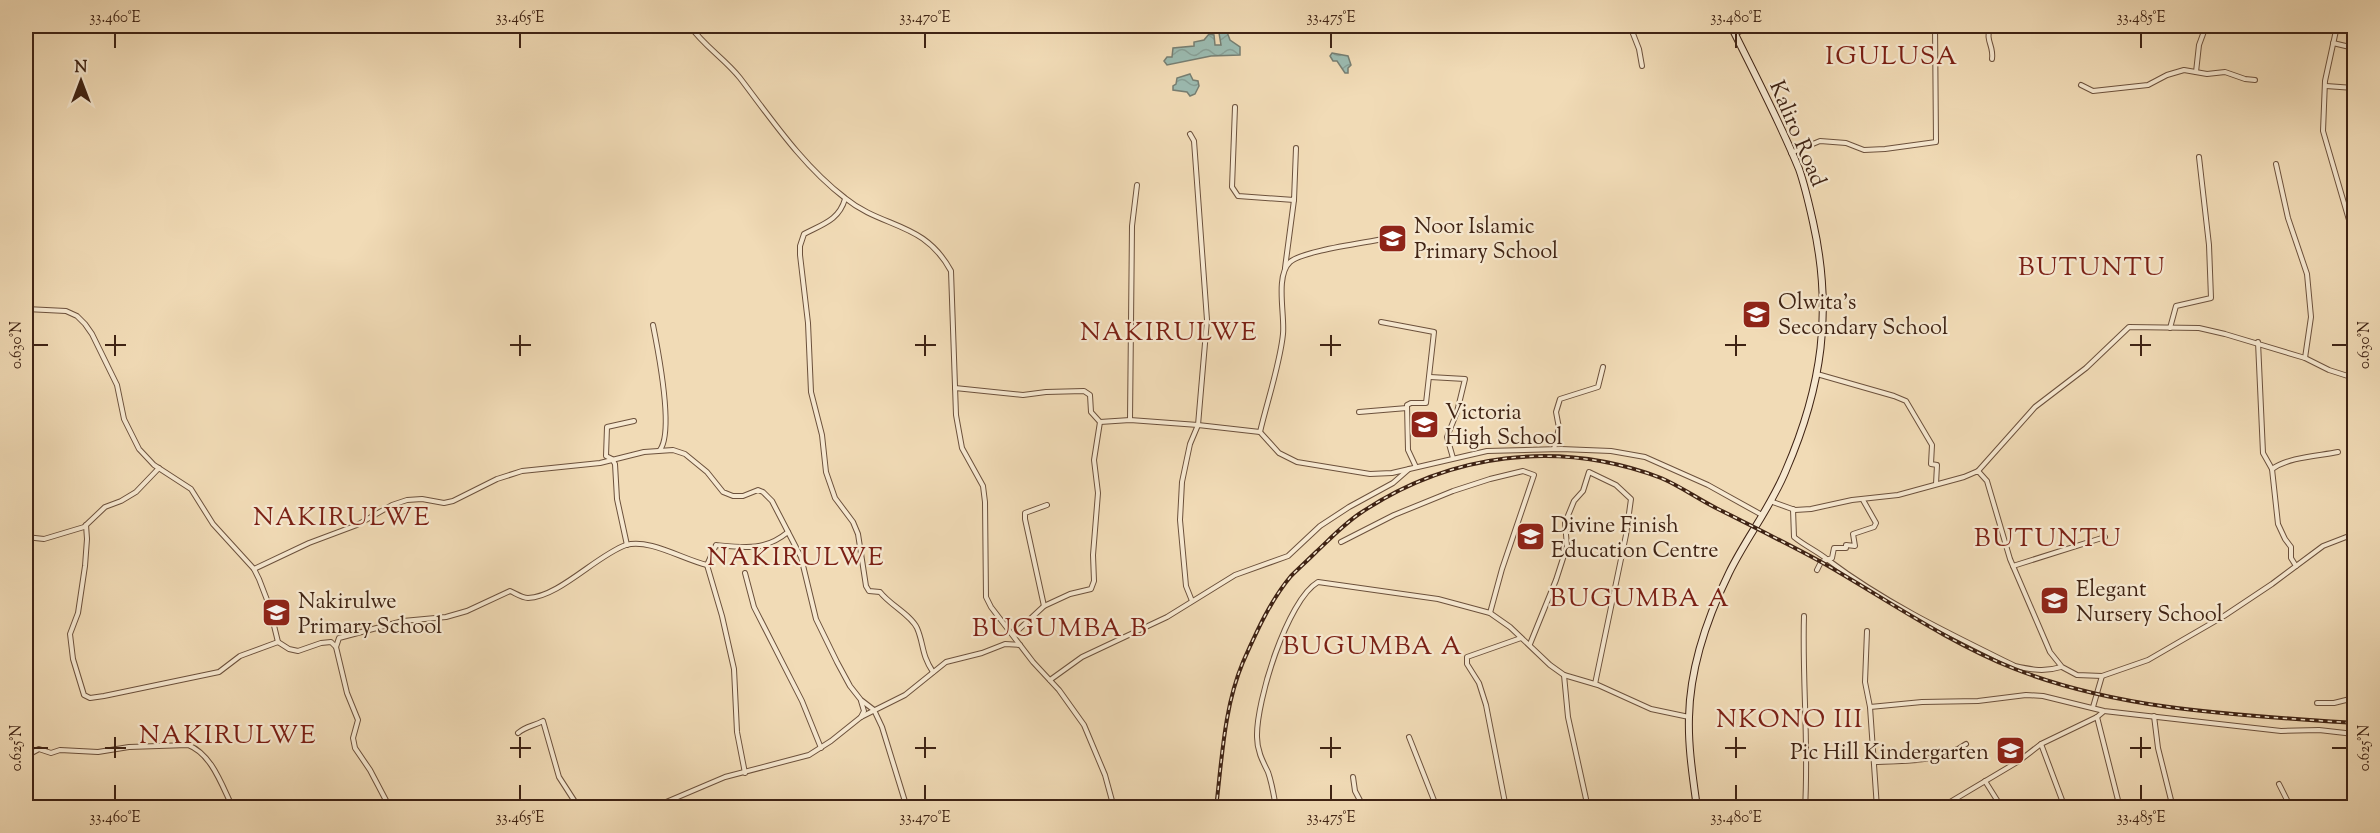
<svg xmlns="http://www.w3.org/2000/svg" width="2380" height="833" viewBox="0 0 2380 833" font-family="'Sorts Mill Goudy',serif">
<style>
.water{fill:url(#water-waves);stroke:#767e72;stroke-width:1.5}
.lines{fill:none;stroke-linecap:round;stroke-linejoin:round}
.minor-casing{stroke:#6c513c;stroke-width:6}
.secondary-casing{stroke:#3f2314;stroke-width:8}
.minor{stroke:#f6e8d0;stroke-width:4}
.secondary{stroke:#f6e8d0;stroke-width:6}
.rail-casing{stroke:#3f2314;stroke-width:4}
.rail{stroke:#f6e8d0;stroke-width:1.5;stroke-dasharray:4.5;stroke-linecap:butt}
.ticks{fill:none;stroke:#3f2314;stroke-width:2}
.labels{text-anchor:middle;stroke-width:4.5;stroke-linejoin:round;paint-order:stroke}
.street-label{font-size:22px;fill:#3f2314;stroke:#f6e8d0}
.poi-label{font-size:22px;fill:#3f2314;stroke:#f6e8d0;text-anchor:start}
.quarter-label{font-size:26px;letter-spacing:1.5px;fill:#7a1f14;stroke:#f6e8d0}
.neatline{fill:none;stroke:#3f2314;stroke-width:2}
.ticks-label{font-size:15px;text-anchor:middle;fill:#3f2314}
</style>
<defs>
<pattern id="water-waves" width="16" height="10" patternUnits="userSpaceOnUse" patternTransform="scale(1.5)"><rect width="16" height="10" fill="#9bbbb1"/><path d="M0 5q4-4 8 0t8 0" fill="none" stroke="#87a097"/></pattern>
</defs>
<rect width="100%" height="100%" fill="#f1dbb6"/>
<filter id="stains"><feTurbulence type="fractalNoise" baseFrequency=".00333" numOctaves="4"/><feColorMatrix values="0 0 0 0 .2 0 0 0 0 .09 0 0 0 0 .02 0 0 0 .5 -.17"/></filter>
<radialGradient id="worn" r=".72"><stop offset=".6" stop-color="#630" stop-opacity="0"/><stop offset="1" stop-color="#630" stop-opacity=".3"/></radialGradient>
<g class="water">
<polygon points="1227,32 1230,40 1240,47 1240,55 1211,56 1167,65 1164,61 1167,57 1172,57 1173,48 1194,46 1194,42 1204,40 1209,34 1214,35 1215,45 1221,45 1219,33"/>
<polygon points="1332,53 1348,56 1351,65 1348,68 1348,73 1345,73 1337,61 1333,61 1330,56"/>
<polygon points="1190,74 1193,80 1198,81 1199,86 1195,94 1190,96 1187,92 1173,90 1173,86 1176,84 1177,78"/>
</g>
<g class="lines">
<defs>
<g id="minor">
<path d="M690 26C704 46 725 59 740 78 772 120 803 166 845 198 883 229 924 221 951 271L956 415 962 448 983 486 985 502 986 597 991 607 1033 662 1059 690 1084 725 1105 775 1114 808"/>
<polyline points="1630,26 1639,49 1642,66"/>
<path d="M1990 26C1985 42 1994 45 1992 59"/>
<polyline points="2337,26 2325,81 2323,131 2349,220 2354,252"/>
<polyline points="1735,34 1750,26"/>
<polyline points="2333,43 2354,48"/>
<polyline points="2196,72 2199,45 2206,26"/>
<polyline points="2081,85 2093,91 2148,85 2167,75 2184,70 2207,74 2225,72 2245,79 2255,80"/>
<polyline points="2326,86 2354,88"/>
<polyline points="1235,107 1232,187 1238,196 1294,200 1296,148"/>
<polyline points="1190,134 1194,141 1207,320 1198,425 1190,444 1182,482 1180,520 1186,586 1192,601"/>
<polyline points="1791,153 1820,141 1846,143 1864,150 1885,149 1936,142 1935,26"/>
<polyline points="2276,164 2288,218 2307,274 2311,317 2305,358"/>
<path d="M845 199C839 220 823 224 804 234L800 246V255L808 323 811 392 822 435 826 472 835 498 853 522 858 534 866 586 869 591 880 592C890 605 911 615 917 628 924 644 921 654 933 672"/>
<polyline points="1285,268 1294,200"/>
<polyline points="26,309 66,311 77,316 85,324 92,334 117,385 124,419 139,449 154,465 191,489 213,524 254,569 259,579 269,605 278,642 289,649 298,651 321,643 331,642 336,647 347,693 358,720 353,738 355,748 370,770 390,808"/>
<polyline points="1381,322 1434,332 1426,403 1411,403 1407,405 1408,450 1416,467"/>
<path d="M653 325C658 350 674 431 660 450"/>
<polyline points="2170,328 2176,306 2211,298 2209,245 2199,157"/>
<polyline points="2258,342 2263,453 2272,469 2278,524 2285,539 2291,547 2291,558 2296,566"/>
<polyline points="1817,374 1894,396 1906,401 1932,445 1931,464 1937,465 1936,484"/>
<polyline points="1430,377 1465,379 1457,412 1447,437 1453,458"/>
<polyline points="955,388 1023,395 1046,392 1084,391 1090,395 1091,412 1100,422 1130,420 1198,425 1260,432 1279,453 1297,462 1370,474 1392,473 1487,451 1561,449 1611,451 1645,457 1708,485 1762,515"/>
<polyline points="1359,412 1407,408"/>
<polyline points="1130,420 1132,226 1137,185"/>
<path d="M1260 432C1267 402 1280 364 1283 334 1285 315 1275 276 1290 262 1302 251 1364 243 1383 239"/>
<polyline points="1554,449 1559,428 1556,412 1560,399 1598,387 1603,367"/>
<path d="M2272 469C2289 457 2318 456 2338 452"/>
<polyline points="1978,471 2035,407 2086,368 2129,327 2199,328 2225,334 2305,358 2329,370 2354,378"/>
<polyline points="1770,501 1795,510 1811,509 1852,500 1898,495 1964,477 1978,471 1987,481 2010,559 2050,652 2062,667 2077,675 2102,676 2148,660 2224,616 2272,584 2323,546 2354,534"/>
<path d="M1793 509 1794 537C1805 546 1817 551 1828 560 1885 603 1950 634 2015 666 2032 670 2045 672 2061 667"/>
<polyline points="86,525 87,539 85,566 78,613 70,634 73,659 84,695 90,698 104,696 219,672 240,656 278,642"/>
<polyline points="26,537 44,539 84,527 105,507 121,501 136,492 159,468"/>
<polyline points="1341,542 1394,515 1453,491 1490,479 1523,471 1534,475 1502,569 1490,613"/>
<polyline points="627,545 617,499 615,464 612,459 606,456 607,427 634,421"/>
<polyline points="707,565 722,616 734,669 737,732 745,773"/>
<polyline points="2013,566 2105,537"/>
<polyline points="254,569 309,543 357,525 392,505 407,500 422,499 444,503 453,501 497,479 522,471 600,463 644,452 673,450 685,454 707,472 723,492 733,496 743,496 758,490 763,492 772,501 801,557 816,619 837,662 850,686 861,700 874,710 882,727 907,808"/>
<polyline points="1817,570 1821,562 1832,558 1834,548 1846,548 1846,545 1855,546 1853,534 1874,527 1876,523 1863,500"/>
<polyline points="745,573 754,607 802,701 821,748"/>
<polyline points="1044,606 1025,519 1025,513 1047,505"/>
<path d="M1804 616C1802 680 1809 744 1805 808"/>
<polyline points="1867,631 1865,682 1870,707 1877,808"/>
<polyline points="1013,635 1044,606 1070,594 1091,589 1094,581 1093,555 1098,493 1094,460 1100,422"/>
<polyline points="1530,644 1556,580 1567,546 1565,523 1574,501 1583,491 1589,472 1616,485 1631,499 1626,535 1595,684"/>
<path d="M336 647 339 638 403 621 446 617 467 611 510 591C515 593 522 598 528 598 559 597 597 555 626 545 649 538 684 560 707 565L716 545C745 548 765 551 788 532"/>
<polyline points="2354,649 2354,658"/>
<polyline points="1564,675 1568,717 1588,808"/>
<polyline points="1050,680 1082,657 1167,617 1235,575 1288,556 1320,526 1349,507 1393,483 1409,469"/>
<polyline points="2317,703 2334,703 2354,698"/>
<polyline points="1870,707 1922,702 1978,701 2026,695 2043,696 2104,711 2281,731 2319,730 2354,734"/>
<polyline points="2093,707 2102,676"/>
<polyline points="2154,716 2158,748 2172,804"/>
<polyline points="861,717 864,711 861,701"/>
<polyline points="2097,717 2120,808"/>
<path d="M518 733C526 726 534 726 543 721L559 777 579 808"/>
<polyline points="1409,737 1437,808"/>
<polyline points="2041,744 2065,808"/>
<path d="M26 756 39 749 51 753 60 750 98 752 129 747 188 745C212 754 222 786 233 808"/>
<path d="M1874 762C1904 761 1942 762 1966 744"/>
<polyline points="1353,777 1355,791 1364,808"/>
<polyline points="1985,781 2002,808"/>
<polyline points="2279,784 2288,802 2285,808"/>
<polyline points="652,808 725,777 809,755 831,741 861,717 905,695 946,662 982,653 1005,644 1020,645"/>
<path d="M1276 808C1274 796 1272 783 1268 772 1262 760 1257 750 1257 737 1256 702 1287 600 1318 582L1438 599 1490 613 1510 627 1550 665 1564 675 1598 685 1651 709 1689 717"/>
<polyline points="1506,808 1486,705 1479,683 1467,664 1467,657 1521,638"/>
<polyline points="1940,808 2019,761 2041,744 2097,717 2103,712"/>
</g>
<path id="secondary" d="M1697 808C1693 778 1688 747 1689 717 1690 667 1707 618 1729 573 1746 538 1771 507 1786 470 1822 387 1833 311 1813 222 1809 204 1805 186 1799 169 1779 120 1754 73 1731 26"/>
</defs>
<use href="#minor" class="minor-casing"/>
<use href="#secondary" class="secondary-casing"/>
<use href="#minor" class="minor"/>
<use href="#secondary" class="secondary"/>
<defs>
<path id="rail" d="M1216 808C1222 759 1224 707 1243 662 1256 633 1270 601 1291 576 1299 568 1308 560 1316 552 1330 539 1343 525 1359 514 1449 453 1558 439 1661 478 1680 486 1698 499 1716 508 1752 526 1788 544 1823 563 1886 599 1947 642 2015 669 2123 711 2240 715 2354 723"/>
</defs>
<use href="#rail" class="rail-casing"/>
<use href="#rail" class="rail"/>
</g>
<path class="ticks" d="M115 33V48M520 33V48M925 33V48M1331 33V48M1736 33V48M2141 33V48M115 335V356M520 335V356M925 335V356M1331 335V356M1736 335V356M2141 335V356M33 345H48M105 345H126M510 345H531M915 345H936M1320 345H1341M1725 345H1746M2130 345H2151M2332 345H2347M115 737V758M520 737V758M925 737V758M1331 737V758M1736 737V758M2141 737V758M33 748H48M105 748H126M510 748H531M915 748H936M1320 748H1341M1725 748H1746M2130 748H2151M2332 748H2347M115 785V800M520 785V800M925 785V800M1331 785V800M1736 785V800M2141 785V800"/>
<defs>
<symbol id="school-square" viewBox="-11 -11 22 22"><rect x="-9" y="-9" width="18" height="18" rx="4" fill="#8f2418" stroke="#f6e8d0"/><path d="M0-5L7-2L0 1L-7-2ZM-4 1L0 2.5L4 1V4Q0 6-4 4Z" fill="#fff"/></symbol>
</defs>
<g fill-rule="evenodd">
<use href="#school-square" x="1376" y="222" width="33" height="33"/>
<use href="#school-square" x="1740" y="298" width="33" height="33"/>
<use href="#school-square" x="1408" y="408" width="33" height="33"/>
<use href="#school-square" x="1514" y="520" width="33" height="33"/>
<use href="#school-square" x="2038" y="584" width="33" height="33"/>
<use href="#school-square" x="260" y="596" width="33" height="33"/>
<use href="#school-square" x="1994" y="734" width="33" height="33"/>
</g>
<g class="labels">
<g class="street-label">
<text transform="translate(1799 133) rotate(67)" y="8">Kaliro Road</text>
</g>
<g class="poi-label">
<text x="1414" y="233">Noor Islamic<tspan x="1414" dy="25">Primary School</tspan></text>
<text x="1778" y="309">Olwita's<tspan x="1778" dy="25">Secondary School</tspan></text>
<text x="1445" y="419">Victoria<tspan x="1445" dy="25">High School</tspan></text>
<text x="1551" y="532">Divine Finish<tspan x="1551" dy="25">Education Centre</tspan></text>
<text x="2076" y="596">Elegant<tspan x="2076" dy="25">Nursery School</tspan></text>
<text x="298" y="608">Nakirulwe<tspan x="298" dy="25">Primary School</tspan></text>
<text x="1989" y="759" text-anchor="end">Pic Hill Kindergarten</text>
</g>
<g class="quarter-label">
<text x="1892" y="64">IGULUSA</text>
<text x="2092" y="275">BUTUNTU</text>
<text x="1169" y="340">NAKIRULWE</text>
<text x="342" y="525">NAKIRULWE</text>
<text x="2048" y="546">BUTUNTU</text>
<text x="796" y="565">NAKIRULWE</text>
<text x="1640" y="606">BUGUMBA A</text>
<text x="1060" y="636">BUGUMBA B</text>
<text x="1373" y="654">BUGUMBA A</text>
<text x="1790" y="727">NKONO III</text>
<text x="228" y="743">NAKIRULWE</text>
</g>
</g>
<rect width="2380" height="833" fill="none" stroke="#f1dbb6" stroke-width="66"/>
<g transform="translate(81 81)" stroke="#f6e8d0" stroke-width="4.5" paint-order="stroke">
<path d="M0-4.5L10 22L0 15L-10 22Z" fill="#3f2314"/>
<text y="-9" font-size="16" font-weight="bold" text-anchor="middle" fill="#3f2314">N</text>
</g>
<rect x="33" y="33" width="2314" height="767" class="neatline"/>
<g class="ticks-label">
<text x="115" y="22">33.460°E</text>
<text x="520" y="22">33.465°E</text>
<text x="925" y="22">33.470°E</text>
<text x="1331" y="22">33.475°E</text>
<text x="1736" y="22">33.480°E</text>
<text x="2141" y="22">33.485°E</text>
<text transform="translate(16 345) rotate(-90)" y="5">0.630°N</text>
<text transform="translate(2364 345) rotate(-90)" y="5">0.630°N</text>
<text transform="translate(16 748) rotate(-90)" y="5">0.625°N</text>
<text transform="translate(2364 748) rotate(-90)" y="5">0.625°N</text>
<text x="115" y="822">33.460°E</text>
<text x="520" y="822">33.465°E</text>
<text x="925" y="822">33.470°E</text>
<text x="1331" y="822">33.475°E</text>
<text x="1736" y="822">33.480°E</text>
<text x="2141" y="822">33.485°E</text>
</g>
<rect width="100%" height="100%" filter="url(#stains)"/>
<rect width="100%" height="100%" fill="url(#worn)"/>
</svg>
